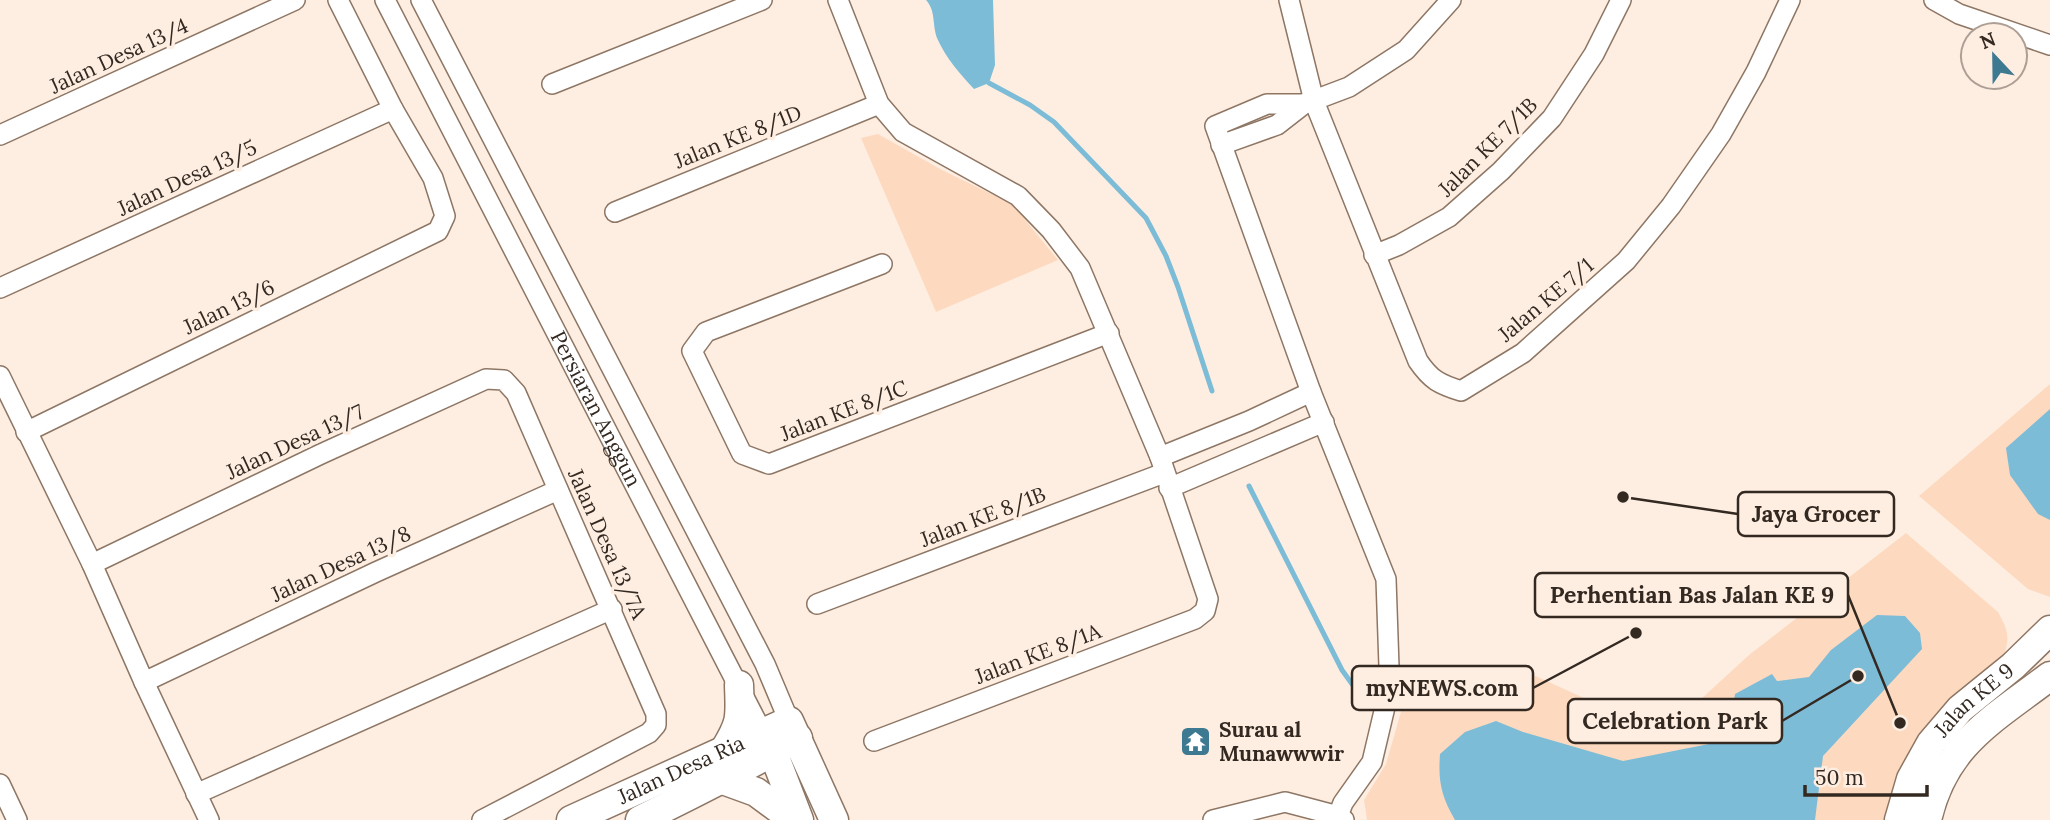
<svg xmlns="http://www.w3.org/2000/svg" width="2050" height="820" viewBox="0 0 2050 820" font-family="Lora,serif">
<style>
.green{fill:#fddabf}
.water{fill:#7dbcd7}
.lines{fill:none;stroke-linecap:round;stroke-linejoin:round}
.stream{stroke:#7dbcd7;stroke-width:5}
.street-casing{stroke:#8e7664;stroke-width:22}
.secondary-casing{stroke:#8e7664;stroke-width:31}
.street{stroke:#fff;stroke-width:19}
.secondary{stroke:#fff;stroke-width:28}
.labels{text-anchor:middle;stroke-width:7;stroke-linejoin:round;paint-order:stroke}
.street-label{font-size:21px;fill:#332921;stroke:#feeee2}
.poi-label{font-size:21px;font-weight:bold;fill:#332921;stroke:#feeee2;text-anchor:start}
.leader{fill:none;stroke:#332921;stroke-width:2.5}
.callout-dot{fill:#332921;stroke:#feeee2;stroke-width:2.5}
.callout{fill:#feeee2;stroke:#332921;stroke-width:2.5}
.callout-label{font-size:23px;text-anchor:middle;font-weight:bold;fill:#332921}
</style>
<rect width="100%" height="100%" fill="#feeee2"/>
<g class="green">
<polygon points="878,134 942,170 1012,204 1058,260 936,312 861,138"/>
<polygon points="2050,384 2050,597 2028,589 1919,496"/>
<path d="M1906 533 1998 612C2009 632 2010 637 2003 659L1892 820H1367L1364 800 1386 764 1406 694 1529 673 1617 713 1689 710 1749 655Z"/>
</g>
<g class="water">
<path d="M926 0H993L995 65 989 83 974 89C959 73 946 58 937 38 932 24 936 11 926 0Z"/>
<polygon points="2050,409 2050,520 2038,514 2010,475 2006,448"/>
<path d="M1877 615 1905 616 1920 633 1922 649 1823 756 1815 820H1455C1441 796 1438 781 1440 754L1465 732 1496 721 1523 732 1623 761 1714 743 1731 721 1735 694 1772 674 1777 681 1809 677 1831 650Z"/>
</g>
<g class="lines">
<g class="stream">
<polyline points="989,83 1030,105 1054,122 1146,218 1166,256 1178,287 1212,391"/>
<polyline points="1249,486 1342,670 1365,702"/>
</g>
<defs>
<g id="street">
<path id="s1" d="M385 0 762 732"/>
<polyline points="421,0 765,664 789,721"/>
<polyline points="838,0 879,104 903,132 1018,196 1051,230 1080,268 1160,457 1208,599 1205,611 1195,619 874,741"/>
<path d="M1289 0 1314 101 1418 361C1431 380 1439 384 1461 391L1523 353 1626 261 1671 206 1721 134 1756 72 1790 0"/>
<polyline points="1934,0 1959,14 2050,45"/>
<polyline points="552,84 762,0"/>
<polyline points="1304,104 1267,104 1215,126 1311,392 1386,579 1389,667 1385,707 1372,762 1343,803 1338,816"/>
<polyline points="0,135 295,0"/>
<polyline points="1221,145 1277,125 1304,104 1349,87 1406,50 1451,0"/>
<polyline points="615,212 879,104"/>
<polyline points="1374,255 1399,245 1449,217 1501,171 1552,118 1594,54 1621,0"/>
<polyline points="882,264 706,332 692,351 742,454 769,464 1109,333"/>
<polyline points="0,288 393,109"/>
<polyline points="0,376 92,564 144,682 209,820"/>
<polyline points="26,432 438,231 445,216 433,178 393,109 338,0"/>
<polyline points="1160,457 1249,421 1311,392"/>
<polyline points="1169,488 1324,422"/>
<polyline points="92,564 321,454 486,379 504,380 516,393 656,714 656,725 649,733 482,820"/>
<polyline points="817,604 1164,473"/>
<polyline points="144,682 376,572 558,490"/>
<polyline points="0,784 17,820"/>
<polyline points="196,794 612,609"/>
<polyline points="1213,820 1285,802 1338,816 1344,820"/>
</g>
<g id="secondary">
<polyline points="764,736 773,752 799,820"/>
<path d="M725 749C742 721 740 717 739 685"/>
<polyline points="723,780 756,792 794,820"/>
<path id="s2" d="M571 820 789 721 834 820"/>
<path d="M640 820C693 794 746 767 798 738"/>
<path id="s3" d="M1899 820 1911 779 1931 743 1960 709 2013 666 2050 630"/>
<path d="M1927 820C1944 744 1993 720 2050 676"/>
</g>
</defs>
<use href="#street" class="street-casing"/>
<use href="#secondary" class="secondary-casing"/>
<use href="#street" class="street"/>
<use href="#secondary" class="secondary"/>
</g>
<defs>
<symbol id="temple-square" viewBox="-11 -11 22 22"><rect x="-9" y="-9" width="18" height="18" rx="4" fill="#3e7992" stroke="#feeee2"/><path d="M0-6L5-2H3V0L6.5 2.5H4V6H1.5V3h-3V6H-4V2.5H-6.5L-3 0V-2H-5Z" fill="#fff"/></symbol>
</defs>
<g fill-rule="evenodd">
<use href="#temple-square" x="1178" y="724" width="35" height="35"/>
</g>
<g class="labels">
<g class="street-label">
<text transform="translate(119 56) rotate(-25)" y="7">Jalan Desa 13/4</text>
<text transform="translate(738 137) rotate(-22)" y="7">Jalan KE 8/1D</text>
<text transform="translate(1488 147) rotate(-45)" y="7">Jalan KE 7/1B</text>
<text transform="translate(187 178) rotate(-25)" y="7">Jalan Desa 13/5</text>
<text transform="translate(1546 300) rotate(-40)" y="7">Jalan KE 7/1</text>
<text transform="translate(229 307) rotate(-26)" y="7">Jalan 13/6</text>
<text dy="7" stroke="none"><textPath href="#s1" startOffset="460">Persiaran Anggun</textPath></text>
<text transform="translate(844 411) rotate(-21)" y="7">Jalan KE 8/1C</text>
<text transform="translate(295 442) rotate(-25)" y="7">Jalan Desa 13/7</text>
<text transform="translate(983 517) rotate(-21)" y="7">Jalan KE 8/1B</text>
<text transform="translate(607 544) rotate(66)" y="7">Jalan Desa 13/7A</text>
<text transform="translate(341 564) rotate(-25)" y="7">Jalan Desa 13/8</text>
<text transform="translate(1038 654) rotate(-21)" y="7">Jalan KE 8/1A</text>
<text dy="7" stroke="none"><textPath href="#s3" startOffset="145">Jalan KE 9</textPath></text>
<text dy="7" stroke="none"><textPath href="#s2" startOffset="121">Jalan Desa Ria</textPath></text>
</g>
<g class="poi-label">
<text x="1219" y="737">Surau al<tspan x="1219" dy="24">Munawwwir</tspan></text>
</g>
</g>
<path class="leader" d="M1623 497L1738 514M1900 723L1848 595M1636 633L1533 688M1858 676L1782 721"/>
<g class="callout-dot">
<circle cx="1623" cy="497" r="7"/>
<circle cx="1900" cy="723" r="7"/>
<circle cx="1636" cy="633" r="7"/>
<circle cx="1858" cy="676" r="7"/>
</g>
<g class="callout">
<rect x="1738" y="492" width="156" height="44" rx="7"/>
<rect x="1535" y="573" width="313" height="44" rx="7"/>
<rect x="1352" y="666" width="181" height="44" rx="7"/>
<rect x="1568" y="699" width="214" height="44" rx="7"/>
</g>
<g class="callout-label">
<text x="1816" y="522">Jaya Grocer</text>
<text x="1692" y="603">Perhentian Bas Jalan KE 9</text>
<text x="1442" y="696">myNEWS.com</text>
<text x="1675" y="729">Celebration Park</text>
</g>
<g transform="translate(1994 56) rotate(338)"><circle r="33" fill="#feeee2" stroke="#ad9f95" stroke-width="2"/>
<path d="M0-5L12 26L0 18L-12 26Z" fill="#3e7992"/>
<text y="-10" font-size="19" font-weight="bold" text-anchor="middle" fill="#332921">N</text>
</g>
<path d="M1805 785v10h122v-10" fill="none" stroke="#332921" stroke-width="3.5"/>
<text x="1815" y="785" font-size="21" fill="#332921" stroke="#feeee2" stroke-width="5" paint-order="stroke">50 m</text>
</svg>
